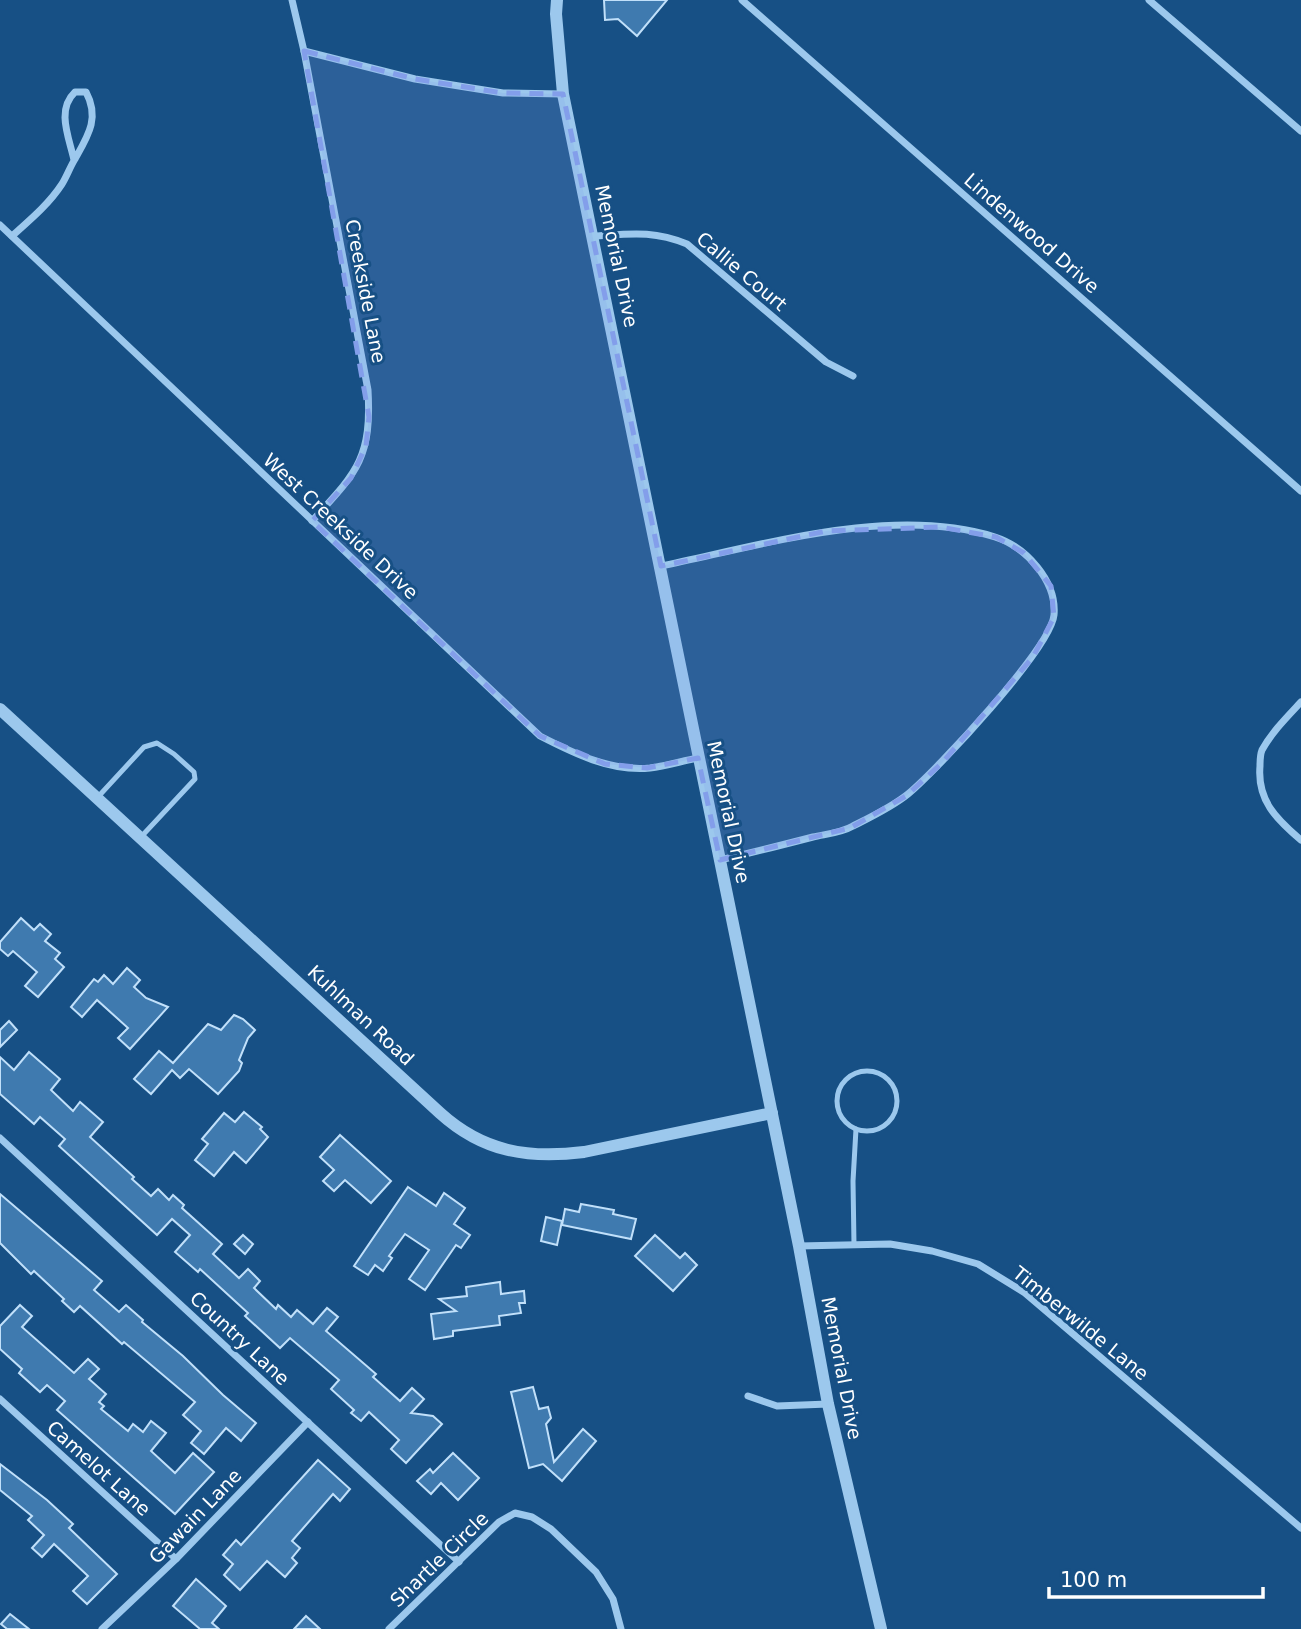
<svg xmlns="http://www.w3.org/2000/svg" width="1301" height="1629" viewBox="0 0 1301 1629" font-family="'DejaVu Sans',sans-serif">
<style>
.building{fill:#3f7aaf;stroke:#c1e0fa;stroke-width:2}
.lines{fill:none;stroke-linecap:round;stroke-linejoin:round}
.service{stroke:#9cc8ed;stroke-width:5}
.minor{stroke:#9cc8ed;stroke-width:7}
.tertiary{stroke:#9cc8ed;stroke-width:12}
.marked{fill:#839eea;fill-opacity:0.2;stroke:#839eea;stroke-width:5;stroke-dasharray:14 9;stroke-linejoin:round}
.labels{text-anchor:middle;stroke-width:6;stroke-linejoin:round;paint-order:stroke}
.street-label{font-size:19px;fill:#fff;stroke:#175085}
</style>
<rect width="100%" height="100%" fill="#175085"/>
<g class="building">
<polygon points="604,0 667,0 637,36 618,19 605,20"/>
<polygon points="21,918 34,930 40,924 51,934 45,941 60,953 55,959 64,967 38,997 25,986 37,972 13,951 8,956 0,949 0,942"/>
<polygon points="127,968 140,980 134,987 146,998 168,1007 130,1049 118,1038 128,1028 97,1000 82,1017 71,1007 94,979 98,982 104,975 113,984"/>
<polygon points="234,1015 243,1019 255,1030 248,1038 239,1060 242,1063 239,1071 218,1094 189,1069 180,1078 172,1070 151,1094 134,1079 159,1051 173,1063 208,1024 221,1030"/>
<polygon points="9,1021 17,1030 0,1047 0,1030"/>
<polygon points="29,1052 60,1079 51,1090 73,1111 80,1102 103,1122 90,1137 134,1177 132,1179 151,1196 158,1189 169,1200 173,1195 184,1205 182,1208 222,1244 213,1254 239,1278 248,1269 260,1281 254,1288 276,1309 278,1305 291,1317 297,1310 313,1324 327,1308 338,1317 326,1331 376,1374 373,1377 400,1401 412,1388 424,1399 411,1413 433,1416 442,1424 406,1463 391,1449 399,1440 369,1412 361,1421 351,1413 354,1410 331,1389 339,1380 290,1338 280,1348 245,1316 248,1313 200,1269 198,1272 175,1252 190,1235 172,1219 157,1235 59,1146 65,1139 40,1117 34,1124 0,1094 0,1057 14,1070"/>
<polygon points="244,1112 262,1127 260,1129 268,1137 246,1163 234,1152 214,1176 195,1160 208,1144 202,1139 224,1113 235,1122"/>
<polygon points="340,1135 391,1181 371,1203 345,1180 334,1191 323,1181 334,1170 320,1157"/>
<polygon points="408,1187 436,1206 444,1193 465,1208 454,1224 470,1235 461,1248 456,1245 425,1290 409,1279 429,1250 405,1234 389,1256 392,1258 383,1271 375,1265 368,1275 354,1266"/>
<polygon points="0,1194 102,1281 94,1290 119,1312 126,1305 143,1320 142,1322 183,1356 223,1395 256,1423 241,1441 226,1428 204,1454 191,1443 201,1431 183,1415 195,1402 124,1342 122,1344 80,1306 74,1312 62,1301 64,1299 34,1271 31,1274 0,1243"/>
<polygon points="581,1204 614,1210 613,1214 636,1219 631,1239 562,1225 565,1209 579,1212"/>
<polygon points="546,1217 562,1221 557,1245 541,1241"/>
<polygon points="243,1235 253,1244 245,1254 234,1244"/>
<polygon points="655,1235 680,1258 685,1253 697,1265 673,1291 635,1256"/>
<polygon points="500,1282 501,1294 524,1291 525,1303 519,1303 521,1313 499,1316 500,1325 453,1331 453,1336 434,1339 431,1314 456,1311 439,1299 467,1296 466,1287"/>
<polygon points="20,1305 32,1316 22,1327 74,1373 88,1359 99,1369 89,1379 106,1394 99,1402 104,1406 101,1409 128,1431 133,1424 143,1432 151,1421 166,1433 151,1451 175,1473 193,1453 214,1472 175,1514 57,1410 65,1401 47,1385 40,1392 19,1373 22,1369 0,1349 0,1326"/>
<polygon points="533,1387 539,1409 548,1407 551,1418 546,1424 554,1462 583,1429 596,1441 562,1481 543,1464 529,1468 511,1392"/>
<polygon points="453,1453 479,1478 458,1500 441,1483 431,1494 417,1481 430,1469 433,1473"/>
<polygon points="318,1460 350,1489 340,1501 333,1494 292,1541 300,1548 292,1558 297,1563 285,1577 267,1561 240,1590 224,1575 233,1564 223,1555 236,1540 241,1545"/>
<polygon points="0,1464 47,1500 73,1524 69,1528 117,1574 87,1604 73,1591 88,1576 54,1544 42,1557 32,1548 44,1535 28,1520 32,1516 0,1490"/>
<polygon points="196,1579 226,1606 212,1623 219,1629 200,1629 173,1606"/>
<polygon points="10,1614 29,1629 7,1629 1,1624"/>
<polygon points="306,1616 320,1629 294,1629"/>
</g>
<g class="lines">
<g class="service">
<polyline points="97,798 144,747 157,743 174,754 194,772 195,779 140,838"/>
<circle cx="867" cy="1101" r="30"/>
<polyline points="854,1245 853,1181 856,1129"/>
</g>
<g class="minor">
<path d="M292 0 304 51 368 390C372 459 356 473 312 521"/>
<polyline points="742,0 1301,491"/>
<polyline points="1149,0 1301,131"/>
<polyline points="304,51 415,79 503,93 563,94"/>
<path d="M0 225 540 736C573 753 611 772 650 768 666 766 682 761 698 758"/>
<path d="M12 236C30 220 49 204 62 184 67 176 70 167 75 159 88 136 100 118 86 92H75C56 110 69 137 74 160"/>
<path d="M594 236C630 234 652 230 687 244L826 362 853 376"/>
<path d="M661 566C763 545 892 505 995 537 1026 547 1057 581 1054 615 1051 648 937 770 908 794 892 807 871 817 853 826 841 833 826 834 813 837 782 845 751 853 720 860"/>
<path d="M1301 702C1287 717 1272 732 1262 750 1260 755 1260 760 1260 766 1257 800 1276 819 1301 840"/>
<polyline points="0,1138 459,1562"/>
<polyline points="799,1246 890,1244 932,1251 978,1264 1025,1293 1301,1528"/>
<polyline points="748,1396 777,1406 828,1404"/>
<polyline points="0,1399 176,1559"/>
<polyline points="102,1629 176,1559 308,1422"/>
<polyline points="389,1629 499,1522 515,1513 532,1517 551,1529 596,1572 613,1599 621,1629"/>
</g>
<g class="tertiary">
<polyline points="557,0 556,14 563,94 799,1246 828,1404 881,1629"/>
<path d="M0 709 440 1113C483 1152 528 1159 584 1152L772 1113"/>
</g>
</g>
<path class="marked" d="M304 51 415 79 503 93 563 94 661 566 826 531 940 527 996 537 1024 553 1051 586 1054 617 1033 657 942 763 906 796 850 828 720 860 698 758 647 768 605 764 540 736 312 521 351 478 366 446 369 417Z"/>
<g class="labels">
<g class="street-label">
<text transform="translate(1032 233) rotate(41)" y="7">Lindenwood Drive</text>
<text transform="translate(617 256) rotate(78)" y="7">Memorial Drive</text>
<text transform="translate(742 271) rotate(40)" y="7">Callie Court</text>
<text transform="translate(366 291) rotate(79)" y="7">Creekside Lane</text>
<text transform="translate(341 526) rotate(43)" y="7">West Creekside Drive</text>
<text transform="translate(729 812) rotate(78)" y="7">Memorial Drive</text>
<text transform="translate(361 1015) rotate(43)" y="7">Kuhlman Road</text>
<text transform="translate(1081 1323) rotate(39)" y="7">Timberwilde Lane</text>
<text transform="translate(240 1338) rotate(43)" y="7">Country Lane</text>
<text transform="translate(842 1368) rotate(79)" y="7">Memorial Drive</text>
<text transform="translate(99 1468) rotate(42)" y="7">Camelot Lane</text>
<text transform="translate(195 1516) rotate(-46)" y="7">Gawain Lane</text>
<text transform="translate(439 1559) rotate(-44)" y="7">Shartle Circle</text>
</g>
</g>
<path d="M1049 1587v10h214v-10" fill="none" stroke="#ffffff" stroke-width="3.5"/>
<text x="1060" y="1587" font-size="21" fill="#ffffff" stroke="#175085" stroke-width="5" paint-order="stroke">100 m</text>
</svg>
